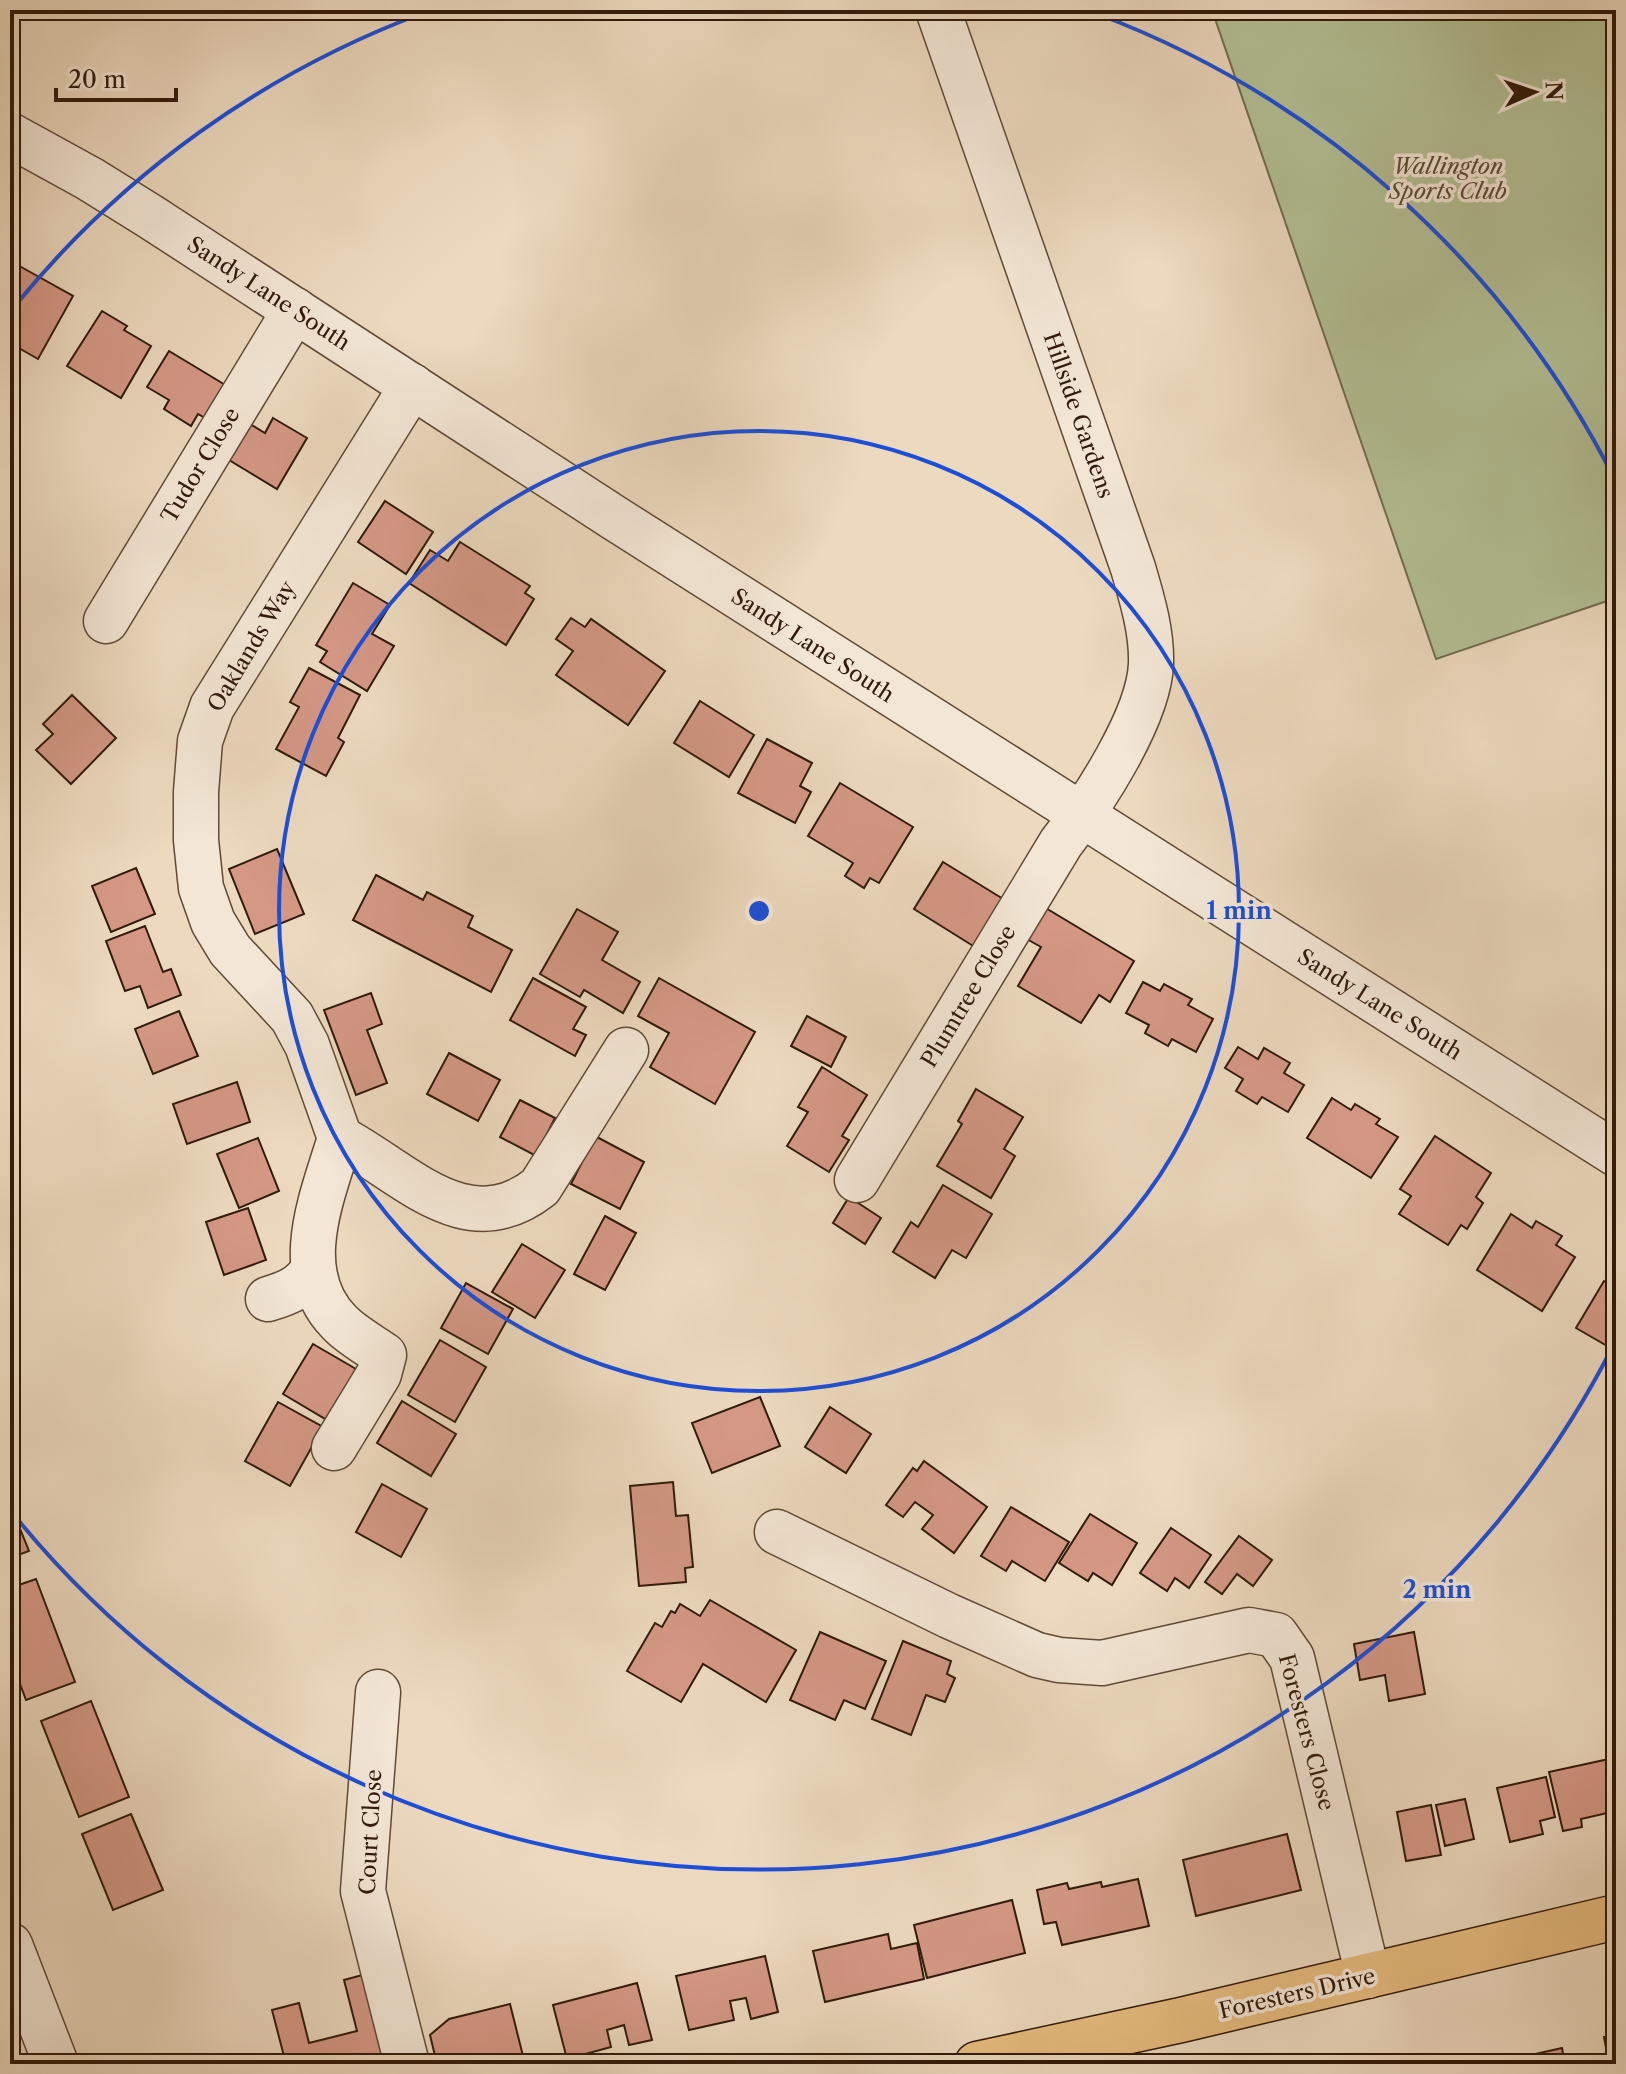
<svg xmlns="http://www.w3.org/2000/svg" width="1626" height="2074" viewBox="0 0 1626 2074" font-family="'Libre Caslon Text',serif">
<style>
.green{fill:#b3c095;stroke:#726d4f;stroke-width:2}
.building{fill:#d49885;stroke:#311a09;stroke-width:2}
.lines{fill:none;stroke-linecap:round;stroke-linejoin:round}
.minor-casing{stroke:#604a36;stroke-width:47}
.major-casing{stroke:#311a09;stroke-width:47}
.minor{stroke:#f3e6d5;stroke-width:44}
.major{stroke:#e6bc7f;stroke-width:44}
.ring{fill:none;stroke:#1d4ed8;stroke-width:4}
.labels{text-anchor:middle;stroke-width:7;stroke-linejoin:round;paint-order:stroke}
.park-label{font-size:22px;font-style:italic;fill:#584c33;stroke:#f3e6d5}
.street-label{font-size:22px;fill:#311a09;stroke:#f3e6d5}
.centre{fill:#1d4ed8;stroke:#f3e6d5;stroke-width:4}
.ring-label{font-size:24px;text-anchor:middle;font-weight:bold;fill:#1d4ed8;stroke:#f3e6d5;stroke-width:7;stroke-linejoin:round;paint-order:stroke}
</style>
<rect width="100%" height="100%" fill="#ecd9be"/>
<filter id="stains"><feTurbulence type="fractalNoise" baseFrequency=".0025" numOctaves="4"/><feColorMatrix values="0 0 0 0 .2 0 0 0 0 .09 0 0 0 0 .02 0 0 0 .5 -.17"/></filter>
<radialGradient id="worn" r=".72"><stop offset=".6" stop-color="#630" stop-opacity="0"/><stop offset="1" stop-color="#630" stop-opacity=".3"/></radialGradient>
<polygon class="green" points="1212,10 1616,10 1616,598 1436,659"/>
<g class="building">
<polygon points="14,263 73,296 38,359 10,343 10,269"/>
<polygon points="102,311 127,326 124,330 151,346 121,398 67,366"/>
<polygon points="169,351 232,389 212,422 198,414 191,426 164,409 169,400 147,387"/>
<polygon points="273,418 307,438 277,489 224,457 245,421 265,433"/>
<polygon points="385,501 433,532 406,574 358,542"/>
<polygon points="460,542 530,586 525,593 534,599 506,645 409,583 430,550 448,561"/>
<polygon points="353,583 390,605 372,634 394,646 367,691 320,662 327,651 316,645"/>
<polygon points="571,618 585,627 591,619 665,671 628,725 556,675 573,651 556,639"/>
<polygon points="309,668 360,695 338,738 344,742 326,776 276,749 299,707 290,702"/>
<polygon points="72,695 116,738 71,784 36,750 53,734 43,724"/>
<polygon points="700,701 754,735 729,777 674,743"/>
<polygon points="767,739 812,763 800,786 811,792 795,823 738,793"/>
<polygon points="840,783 913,827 879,883 870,878 864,888 845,876 853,863 808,836"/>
<polygon points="277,849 304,914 255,934 229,869"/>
<polygon points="943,862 1008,902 978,949 914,909"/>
<polygon points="136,868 155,914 111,932 92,886"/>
<polygon points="376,875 423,900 427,892 473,916 468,927 512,950 491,992 353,920"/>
<polygon points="1044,907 1134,961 1110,1002 1099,995 1081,1023 1018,986 1041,947 1025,938"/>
<polygon points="577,909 618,932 602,960 640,982 623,1013 584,990 580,997 540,974"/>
<polygon points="145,926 163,972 171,969 181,995 148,1008 140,986 125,991 106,941"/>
<polygon points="533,978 586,1007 573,1029 586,1035 575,1056 510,1020"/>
<polygon points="659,978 755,1032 715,1104 650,1067 669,1033 638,1016"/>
<polygon points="1143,982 1160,991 1164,984 1192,999 1188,1005 1213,1019 1196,1052 1172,1039 1168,1046 1145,1033 1149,1025 1126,1013"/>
<polygon points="371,993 382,1024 367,1030 387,1083 356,1095 324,1010"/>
<polygon points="179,1011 198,1056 153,1074 135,1029"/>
<polygon points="807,1016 846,1037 831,1067 791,1046"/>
<polygon points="1238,1047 1258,1059 1264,1048 1290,1063 1284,1073 1304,1085 1288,1112 1262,1097 1257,1104 1236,1091 1243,1079 1225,1068"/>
<polygon points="449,1053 500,1080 478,1121 427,1094"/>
<polygon points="822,1067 867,1095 842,1136 849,1140 829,1172 787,1146 808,1112 798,1107"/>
<polygon points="237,1082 250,1122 187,1144 173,1104"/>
<polygon points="976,1089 1023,1117 1004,1149 1015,1156 991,1198 937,1166 962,1124 958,1121"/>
<polygon points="1332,1098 1351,1110 1355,1104 1380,1119 1376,1124 1398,1137 1371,1178 1307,1138"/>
<polygon points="520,1100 555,1118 536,1156 500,1137"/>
<polygon points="595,1136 644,1162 620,1209 571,1184"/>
<polygon points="1435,1136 1491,1173 1476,1197 1483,1203 1467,1229 1461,1225 1448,1245 1399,1214 1411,1196 1400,1189"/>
<polygon points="258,1138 279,1191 239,1208 217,1154"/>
<polygon points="943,1185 992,1214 966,1258 952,1250 935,1278 893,1252 911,1222 918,1227"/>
<polygon points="849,1197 881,1218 865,1244 833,1223"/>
<polygon points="248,1208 266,1260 224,1275 206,1222"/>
<polygon points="1511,1214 1532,1228 1536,1221 1562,1236 1556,1245 1575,1257 1542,1311 1477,1270"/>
<polygon points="605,1216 636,1233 605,1290 574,1274"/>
<polygon points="522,1244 565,1270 535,1318 492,1292"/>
<polygon points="1604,1281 1616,1288 1616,1351 1576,1328"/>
<polygon points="466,1283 513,1309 488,1354 441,1328"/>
<polygon points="440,1340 486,1367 455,1422 408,1395"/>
<polygon points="313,1344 356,1369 327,1420 283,1394"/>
<polygon points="760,1397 780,1446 712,1473 692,1423"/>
<polygon points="402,1401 456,1434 431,1476 377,1443"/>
<polygon points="278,1402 323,1427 290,1486 245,1461"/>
<polygon points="830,1407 871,1434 846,1473 805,1447"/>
<polygon points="924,1461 987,1507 954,1553 922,1529 933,1515 915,1502 903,1517 886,1505 913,1468 917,1471"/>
<polygon points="673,1482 676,1516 688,1515 693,1567 685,1568 686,1582 639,1586 630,1486"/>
<polygon points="382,1484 427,1509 401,1557 356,1532"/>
<polygon points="10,1504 29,1551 10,1558"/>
<polygon points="1011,1507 1069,1542 1045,1581 1012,1561 1006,1571 981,1556"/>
<polygon points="1090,1514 1137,1543 1112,1585 1093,1573 1088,1581 1059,1563"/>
<polygon points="1171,1528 1211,1555 1189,1588 1175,1578 1167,1591 1140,1573"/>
<polygon points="1239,1536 1272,1560 1253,1586 1237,1574 1222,1594 1205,1582"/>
<polygon points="36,1579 75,1682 26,1700 10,1657 10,1588"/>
<polygon points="710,1600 796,1650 766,1702 703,1664 681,1702 627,1671 655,1623 662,1627 671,1611 675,1613 680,1604 700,1616"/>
<polygon points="820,1632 886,1661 865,1709 844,1700 835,1720 790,1700"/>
<polygon points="1414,1632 1425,1694 1389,1701 1385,1675 1360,1680 1354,1644"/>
<polygon points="903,1641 951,1661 947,1674 955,1678 945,1702 926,1695 911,1735 872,1719"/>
<polygon points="91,1701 129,1797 79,1817 41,1721"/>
<polygon points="1609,1759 1616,1791 1616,1811 1581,1819 1582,1827 1563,1831 1549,1772"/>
<polygon points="1546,1777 1555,1817 1540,1821 1543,1834 1510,1842 1497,1788"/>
<polygon points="1465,1799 1474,1839 1445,1846 1436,1805"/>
<polygon points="1431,1805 1441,1855 1406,1861 1397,1812"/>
<polygon points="131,1814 163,1890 113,1910 82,1834"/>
<polygon points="1287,1834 1301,1890 1196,1916 1183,1860"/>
<polygon points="1138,1879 1149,1926 1062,1945 1056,1922 1044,1924 1037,1890 1067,1883 1069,1889 1101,1882 1102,1887"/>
<polygon points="1012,1900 1025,1953 927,1978 914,1925"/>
<polygon points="888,1934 891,1949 917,1943 924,1979 825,2002 813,1951"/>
<polygon points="765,1956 778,2012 751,2019 746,1998 730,2001 734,2020 689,2030 676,1976"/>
<polygon points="366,1974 385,2053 343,2064 286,2064 272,2010 299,2003 309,2043 357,2031 344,1980"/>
<polygon points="637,1983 652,2040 629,2045 624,2025 607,2030 611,2047 567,2059 553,2005"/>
<polygon points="510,2004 525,2064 499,2064 497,2054 475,2059 476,2064 437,2064 430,2035 449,2019"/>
<polygon points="1616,2035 1616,2064 1609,2064 1604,2037"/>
<polygon points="1562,2048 1565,2064 1490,2064"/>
</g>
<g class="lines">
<defs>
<g id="minor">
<polyline points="10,135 90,179 151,217 613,517 1616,1154"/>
<path d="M412 386 212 707 200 741 196 792V840L201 888 213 922 230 950 292 1017 307 1045 340 1138C405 1172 466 1245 540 1187L626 1050"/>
<polyline points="106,621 295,310"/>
<path d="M857 1180 1061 843C1093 802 1149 717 1151 664 1152 631 1142 599 1133 568L938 10"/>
<path d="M268 1299C288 1293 301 1288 313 1270"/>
<path d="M334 1448 379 1374 384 1355C370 1345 351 1335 339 1322 289 1271 323 1195 340 1138"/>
<polyline points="777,1532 949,1616 1037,1655 1059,1660 1102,1663 1249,1630 1276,1635 1292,1658 1368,1976"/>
<polyline points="378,1692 363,1891 407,2064"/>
<polyline points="10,1945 56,2064"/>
</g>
<polyline id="major" points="977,2064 1181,2020 1616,1917"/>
</defs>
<use href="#minor" class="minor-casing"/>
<use href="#major" class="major-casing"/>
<use href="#minor" class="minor"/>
<use href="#major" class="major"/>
</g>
<g class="ring">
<circle cx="759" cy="911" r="480"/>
<path d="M1613 1346A959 959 0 0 1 14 1515M14 307A959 959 0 0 1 423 13M1095 13A959 959 0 0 1 1613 476"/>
</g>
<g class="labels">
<g class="park-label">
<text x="1448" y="174">Wallington<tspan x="1448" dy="25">Sports Club</tspan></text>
</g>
<g class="street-label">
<text transform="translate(269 293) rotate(33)" y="8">Sandy Lane South</text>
<text transform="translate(1079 415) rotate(71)" y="8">Hillside Gardens</text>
<text transform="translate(200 465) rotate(-59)" y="8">Tudor Close</text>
<text transform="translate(813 645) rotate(33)" y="8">Sandy Lane South</text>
<text transform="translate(251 646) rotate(-59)" y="8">Oaklands Way</text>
<text transform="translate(968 996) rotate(-59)" y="8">Plumtree Close</text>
<text transform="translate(1380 1004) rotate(32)" y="8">Sandy Lane South</text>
<text transform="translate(1307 1732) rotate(75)" y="8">Foresters Close</text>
<text transform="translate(370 1832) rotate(-87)" y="8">Court Close</text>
<text transform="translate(1297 1993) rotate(-13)" y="8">Foresters Drive</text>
</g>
</g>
<circle cx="759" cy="911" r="12" class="centre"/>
<g class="ring-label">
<text x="1239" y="919">1 min</text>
<text x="1437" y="1598">2 min</text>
</g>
<rect width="1626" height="2074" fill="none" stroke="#ecd9be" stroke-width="40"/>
<rect x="12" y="12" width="1602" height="2050" fill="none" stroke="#311a09" stroke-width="4"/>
<rect x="20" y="20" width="1586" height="2034" fill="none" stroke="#311a09" stroke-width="2"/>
<g transform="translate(1534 92) rotate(87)" stroke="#f3e6d5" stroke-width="6" paint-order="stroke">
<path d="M0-6L14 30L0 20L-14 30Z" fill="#311a09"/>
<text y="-12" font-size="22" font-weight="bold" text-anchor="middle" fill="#311a09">N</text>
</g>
<path d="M56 88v12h120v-12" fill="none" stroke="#311a09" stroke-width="4"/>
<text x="68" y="88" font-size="24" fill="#311a09" stroke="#f3e6d5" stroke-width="6" paint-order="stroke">20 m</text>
<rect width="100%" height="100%" filter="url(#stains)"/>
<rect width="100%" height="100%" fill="url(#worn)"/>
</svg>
